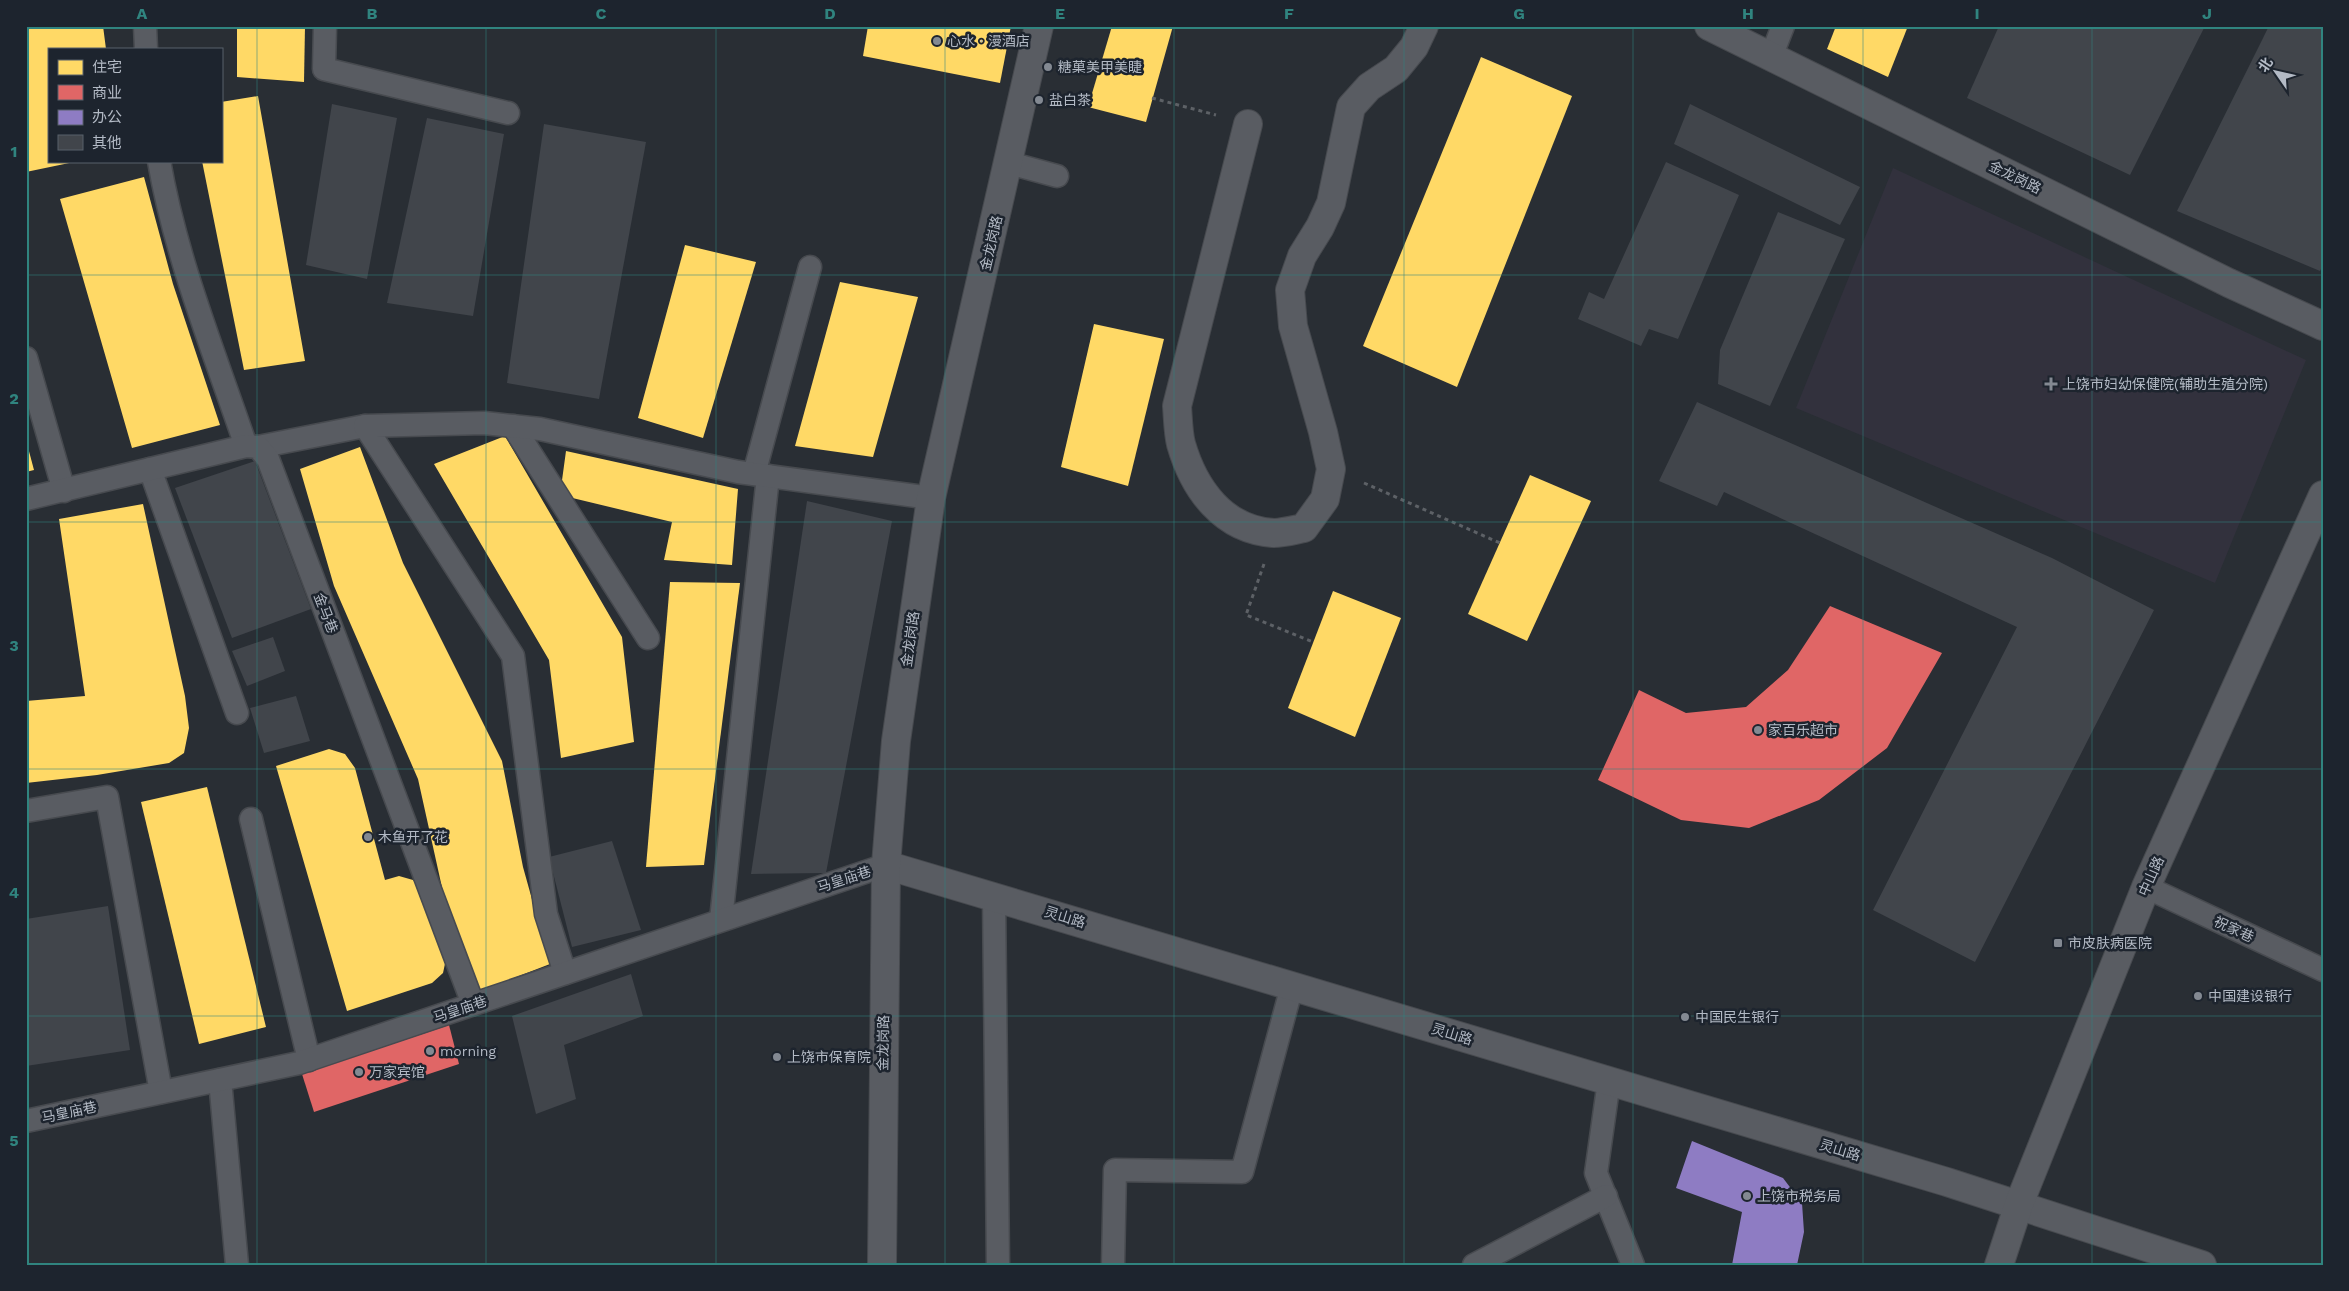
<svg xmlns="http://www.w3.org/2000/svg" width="2349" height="1291" viewBox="0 0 2349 1291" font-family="'Work Sans','Noto Sans SC',sans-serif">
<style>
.medical{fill:#32313d}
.homes{fill:#ffd966}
.shops{fill:#e06666}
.offices{fill:#8e7cc3}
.building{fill:#41454b}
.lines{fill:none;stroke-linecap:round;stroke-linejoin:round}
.service-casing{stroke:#474a4f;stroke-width:25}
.minor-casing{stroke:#474a4f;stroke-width:30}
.tertiary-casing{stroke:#474a4f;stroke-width:30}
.path{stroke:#5d6166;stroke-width:3;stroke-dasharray:4 4;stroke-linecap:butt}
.service{stroke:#595c62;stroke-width:22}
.minor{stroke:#595c62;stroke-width:28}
.tertiary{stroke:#595c62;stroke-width:28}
.grid{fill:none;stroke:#30847f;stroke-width:1;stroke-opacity:0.55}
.poi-dot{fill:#838992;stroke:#1d242e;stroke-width:2}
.labels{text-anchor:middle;stroke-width:5;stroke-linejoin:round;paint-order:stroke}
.poi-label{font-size:14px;fill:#b3bac5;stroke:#1d242e;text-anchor:start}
.street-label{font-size:14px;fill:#b3bac5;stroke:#1d242e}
.neatline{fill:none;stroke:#30847f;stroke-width:2}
.grid-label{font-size:16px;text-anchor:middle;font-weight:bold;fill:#30847f}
</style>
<rect width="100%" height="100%" fill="#292e34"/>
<polygon class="medical" points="1893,168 2306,360 2215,583 1796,408"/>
<g class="homes">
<polygon points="26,26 103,26 106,49 49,49 49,161 74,162 26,172"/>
<polygon points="237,26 305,26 304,82 237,77"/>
<polygon points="868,26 1011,26 1000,83 863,56"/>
<polygon points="1112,26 1173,26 1146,122 1088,107"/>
<polygon points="1836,26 1908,26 1888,77 1827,49"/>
<polygon points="1481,57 1572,96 1457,387 1363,346"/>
<polygon points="258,96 305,361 244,370 202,161 221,161 221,102"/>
<polygon points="144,177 173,284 220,425 132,448 60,199"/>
<polygon points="685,245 756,262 703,438 638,418"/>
<polygon points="840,282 918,297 873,457 795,446"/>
<polygon points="1094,324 1164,339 1128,486 1061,467"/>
<polygon points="505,436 622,637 634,742 561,758 549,660 434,464"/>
<polygon points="26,440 34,470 26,472"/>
<polygon points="360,447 403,563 502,761 523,867 550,964 478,992 443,892 418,779 334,586 300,469"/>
<polygon points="566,451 738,489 732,565 664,560 672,522 560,495"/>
<polygon points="1530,475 1591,501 1527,641 1468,614"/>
<polygon points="143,504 185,696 189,728 184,753 169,763 97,775 26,783 26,701 85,696 59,519"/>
<polygon points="670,582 740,583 704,865 646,867"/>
<polygon points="1333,591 1401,618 1355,737 1288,708"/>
<polygon points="329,749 345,754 355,768 385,880 399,876 413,880 422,890 446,959 443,973 432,983 347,1011 276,766"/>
<polygon points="207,787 266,1027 199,1044 141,802"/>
</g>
<g class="shops">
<polygon points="1830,606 1942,653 1887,748 1819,800 1749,828 1681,820 1598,780 1639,690 1686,713 1746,707 1788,670"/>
<polygon points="449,1025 459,1064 314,1112 302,1074"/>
</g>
<polygon class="offices" points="1692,1141 1783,1178 1802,1203 1804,1232 1797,1265 1732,1265 1742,1212 1676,1188"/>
<g class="building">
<polygon points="1999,26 2205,26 2130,175 1967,98"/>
<polygon points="2269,26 2323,26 2323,265 2320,271 2177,211"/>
<polygon points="332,104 397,118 367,279 306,265"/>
<polygon points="1690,104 1860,187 1840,225 1674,144"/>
<polygon points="427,118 504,134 473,316 387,303"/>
<polygon points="544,124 646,142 599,399 507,383"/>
<polygon points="1666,162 1739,195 1678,339 1649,329 1641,346 1578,319 1589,292 1604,299"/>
<polygon points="1778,212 1845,239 1770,406 1718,384 1720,350"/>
<polygon points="1697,402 2052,558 2154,610 1975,962 1873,910 2017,627 1724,492 1717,506 1659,481"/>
<polygon points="255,461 311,609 232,638 175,488"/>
<polygon points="807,501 892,521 826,873 751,874"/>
<polygon points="273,637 285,671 247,686 232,651"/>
<polygon points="296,696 310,741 264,753 250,708"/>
<polygon points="612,841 641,930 572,947 549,857"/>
<polygon points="108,906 130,1050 26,1066 26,919"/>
<polygon points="631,974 643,1016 564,1045 576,1099 536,1114 512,1016"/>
</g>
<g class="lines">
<defs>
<g id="service">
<polyline points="145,26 146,49"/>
<polyline points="325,26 324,69 508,113"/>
<polyline points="1771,57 1783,26"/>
<path d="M159 161C176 259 214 352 246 446"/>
<polyline points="1009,163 1057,176"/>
<polyline points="26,358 64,491"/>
<polyline points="513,426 648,638"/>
<polyline points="258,447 365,426"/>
<polyline points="150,469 237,713"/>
<polyline points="754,474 810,267"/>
<polyline points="26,499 246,446 258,447 268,459 473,1004"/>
<polyline points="26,811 107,797 161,1092"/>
<polyline points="251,819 309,1060"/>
<polyline points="2146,887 2323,970"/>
<polyline points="994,896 998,1265"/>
<polyline points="721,920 768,476"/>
<polyline points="565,973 546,914 513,656 365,426 484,423 540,429 738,472 931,498"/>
<polyline points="220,1080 237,1265"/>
<polyline points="1609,1081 1596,1173 1633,1265"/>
<polyline points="26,1121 299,1063 886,865"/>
<polyline points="1113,1265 1115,1170 1242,1172 1292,986"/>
<polyline points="1474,1265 1606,1196"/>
</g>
<g id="minor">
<polyline points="1709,26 2229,283 2323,326"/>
<path d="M1248 124 1177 406C1178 418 1178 432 1181 444 1194 489 1223 530 1274 533 1283 533 1294 530 1304 528L1325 499 1331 469 1323 432 1293 326 1290 290 1302 256 1320 227 1331 203 1351 107 1369 87 1396 69 1414 47 1424 26"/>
<polyline points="886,865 1947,1182 2202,1265"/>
<polyline points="882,1265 886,865 896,741 931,498 1039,26"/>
</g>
<polyline id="tertiary" points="1999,1265 2019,1204 2146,887 2323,495"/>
</defs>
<use href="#service" class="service-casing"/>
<use href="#minor" class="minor-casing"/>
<use href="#tertiary" class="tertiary-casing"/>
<g class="path">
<polyline points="1152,98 1216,115"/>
<polyline points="1364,483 1500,543"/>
<polyline points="1264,564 1246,615 1313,642"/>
</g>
<use href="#service" class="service"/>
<use href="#minor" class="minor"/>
<use href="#tertiary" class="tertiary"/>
</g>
<path class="grid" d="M257 26V1265M486 26V1265M716 26V1265M945 26V1265M1174 26V1265M1404 26V1265M1633 26V1265M1863 26V1265M2092 26V1265M26 275H2323M26 522H2323M26 769H2323M26 1016H2323"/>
<g class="poi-dot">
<circle cx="937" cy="41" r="5"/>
<circle cx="1048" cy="67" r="5"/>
<circle cx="1039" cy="100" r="5"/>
<path d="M2048.5 376.5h5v5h5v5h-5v5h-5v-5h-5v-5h5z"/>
<circle cx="1758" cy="730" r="5"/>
<circle cx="368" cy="837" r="5"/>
<rect x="2053" y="938" width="10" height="10" rx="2.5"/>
<circle cx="2198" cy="996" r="5"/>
<circle cx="1685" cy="1017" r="5"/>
<circle cx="430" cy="1051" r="5"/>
<circle cx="777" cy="1057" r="5"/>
<circle cx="359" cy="1072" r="5"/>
<circle cx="1747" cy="1196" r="5"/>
</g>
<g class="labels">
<g class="poi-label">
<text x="947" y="46">心水 · 漫酒店</text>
<text x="1058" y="72">糖菓美甲美睫</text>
<text x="1049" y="105">盐白茶</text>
<text x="2062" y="389">上饶市妇幼保健院(辅助生殖分院)</text>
<text x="1768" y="735">家百乐超市</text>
<text x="378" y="842">木鱼开了花</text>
<text x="2068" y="948">市皮肤病医院</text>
<text x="2208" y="1001">中国建设银行</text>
<text x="1695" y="1022">中国民生银行</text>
<text x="440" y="1056">morning</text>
<text x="787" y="1062">上饶市保育院</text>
<text x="369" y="1077">万家宾馆</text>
<text x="1757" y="1201">上饶市税务局</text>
</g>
<g class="street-label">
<text transform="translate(2015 177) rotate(26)" y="5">金龙岗路</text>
<text transform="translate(991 243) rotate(-77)" y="5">金龙岗路</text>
<text transform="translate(326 613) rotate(69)" y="5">金马巷</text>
<text transform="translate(910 639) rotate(-82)" y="5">金龙岗路</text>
<text transform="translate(2151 876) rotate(-66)" y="5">中山路</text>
<text transform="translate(844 879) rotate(-18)" y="5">马皇庙巷</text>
<text transform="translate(1065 917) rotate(17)" y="5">灵山路</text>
<text transform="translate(2234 929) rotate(25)" y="5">祝家巷</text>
<text transform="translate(460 1009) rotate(-19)" y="5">马皇庙巷</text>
<text transform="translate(1452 1034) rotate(17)" y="5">灵山路</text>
<text transform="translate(883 1043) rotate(-89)" y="5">金龙岗路</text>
<text transform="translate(69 1112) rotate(-12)" y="5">马皇庙巷</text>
<text transform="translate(1840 1150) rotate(17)" y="5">灵山路</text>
</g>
</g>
<rect width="2349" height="1291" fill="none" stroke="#1d242e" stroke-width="55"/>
<rect x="48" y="48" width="175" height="115" fill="#1d242e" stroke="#59606a"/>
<rect x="58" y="60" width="25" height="15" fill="#ffd966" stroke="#59606a"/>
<text x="92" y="72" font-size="15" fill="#b3bac5">住宅</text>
<rect x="58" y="85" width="25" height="15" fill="#e06666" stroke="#59606a"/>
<text x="92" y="98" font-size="15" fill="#b3bac5">商业</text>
<rect x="58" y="110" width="25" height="15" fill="#8e7cc3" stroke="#59606a"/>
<text x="92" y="122" font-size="15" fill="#b3bac5">办公</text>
<rect x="58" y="135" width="25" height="15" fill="#41454b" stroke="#59606a"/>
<text x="92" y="148" font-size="15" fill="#b3bac5">其他</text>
<g transform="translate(2276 72) rotate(304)" stroke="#1d242e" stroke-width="4" paint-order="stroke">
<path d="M0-4L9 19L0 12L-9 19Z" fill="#b3bac5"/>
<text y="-8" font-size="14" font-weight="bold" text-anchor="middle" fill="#b3bac5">北</text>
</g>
<rect x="28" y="28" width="2294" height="1236" class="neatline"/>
<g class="grid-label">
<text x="142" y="19">A</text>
<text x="372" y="19">B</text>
<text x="601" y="19">C</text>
<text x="830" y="19">D</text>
<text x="1060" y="19">E</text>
<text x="1289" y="19">F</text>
<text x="1519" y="19">G</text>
<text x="1748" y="19">H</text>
<text x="1977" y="19">I</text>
<text x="2207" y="19">J</text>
<text x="14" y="157">1</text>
<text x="14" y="404">2</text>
<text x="14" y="651">3</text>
<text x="14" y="898">4</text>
<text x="14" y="1146">5</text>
</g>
</svg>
